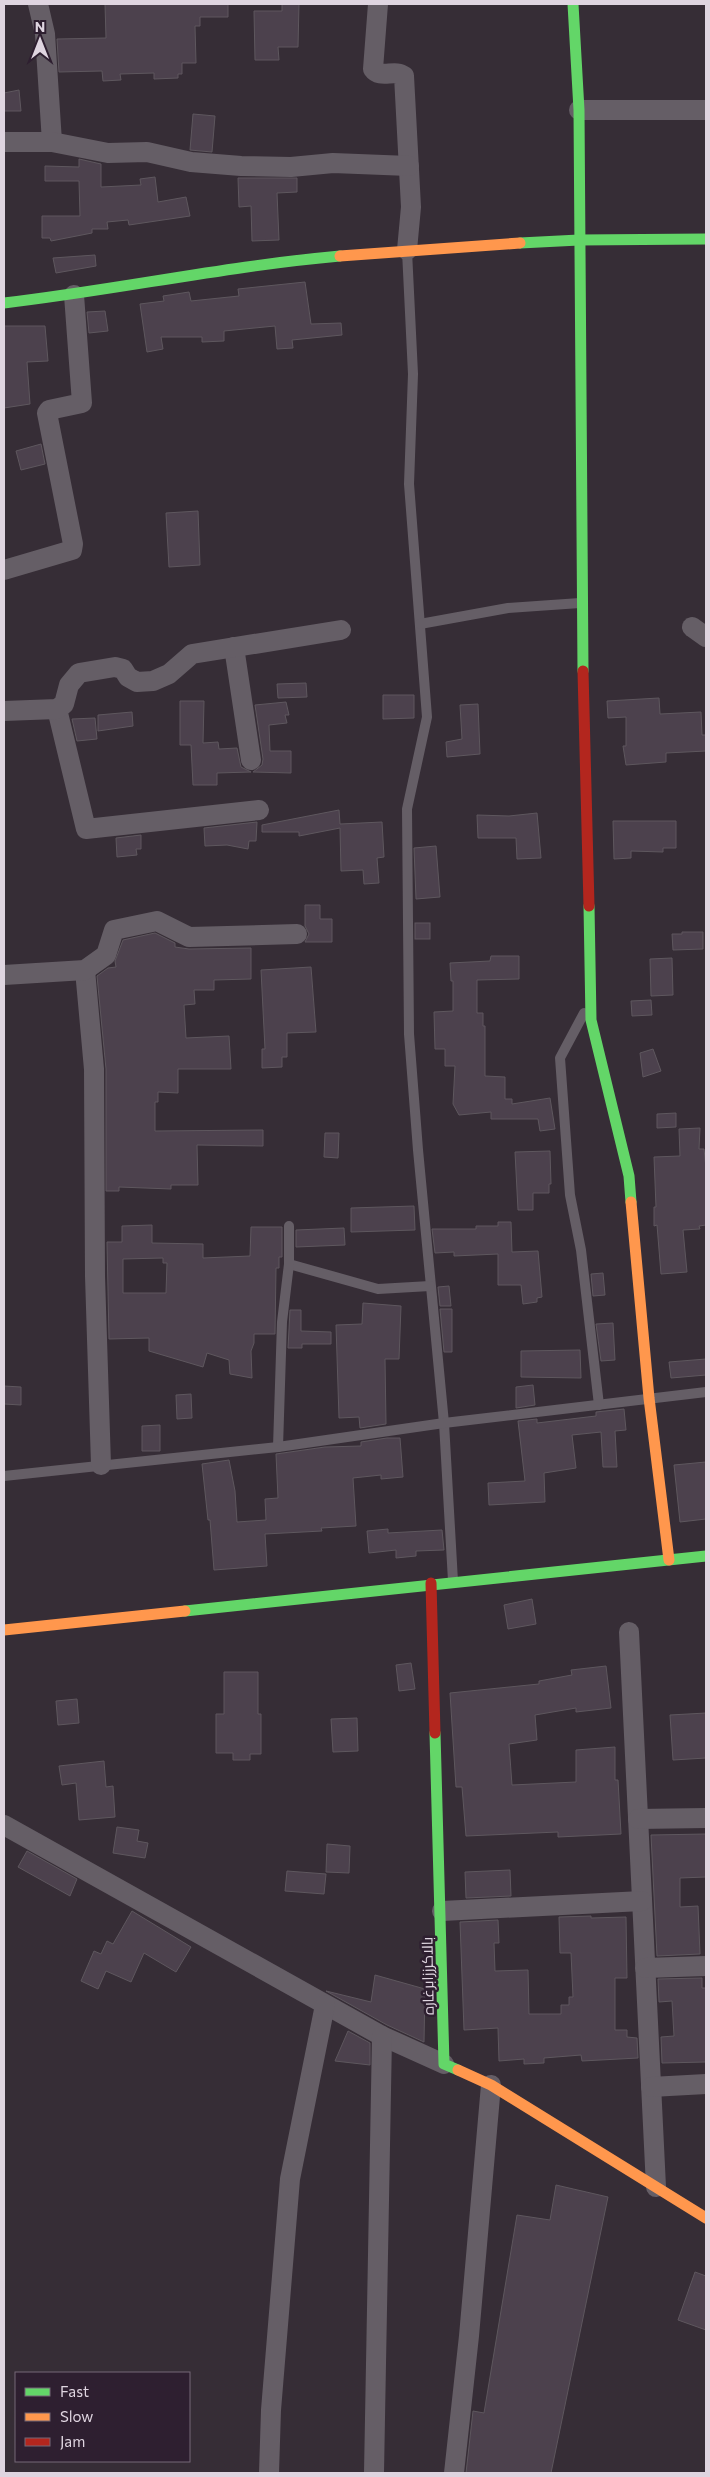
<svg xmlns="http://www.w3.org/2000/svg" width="710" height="2477" viewBox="0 0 710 2477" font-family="Commissioner,Cairo,sans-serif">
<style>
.building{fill:#4c414d;stroke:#5e575e;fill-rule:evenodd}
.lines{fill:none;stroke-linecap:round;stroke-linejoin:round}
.lane{stroke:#655e66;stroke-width:10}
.street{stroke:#655e66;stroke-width:20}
.fast{stroke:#63d668;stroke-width:11}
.slow{stroke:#ff974d;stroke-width:11}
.jam{stroke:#b3261e;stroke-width:11}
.labels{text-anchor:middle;stroke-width:5;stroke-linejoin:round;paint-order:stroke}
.street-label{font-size:15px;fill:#dfd5e0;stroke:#2e1f30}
</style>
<rect width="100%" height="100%" fill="#362d36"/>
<g class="building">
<polygon points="105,4 228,4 228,17 200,17 200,26 195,26 196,63 182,63 182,74 178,74 178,78 154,79 154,73 120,74 121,80 103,81 102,71 59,72 57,39 106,38"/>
<polygon points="282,4 299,4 298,47 278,47 279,60 255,60 254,11 282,11"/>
<polygon points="19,90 21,111 4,111 4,93"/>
<polygon points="193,114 215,116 212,152 190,150"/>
<polygon points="79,159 101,164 101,187 141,185 140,179 155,177 158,202 186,197 190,216 129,225 128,220 107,222 108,229 92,229 92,233 51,241 50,238 42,238 42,216 80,216 79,181 45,181 45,166 79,167"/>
<polygon points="238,178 297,178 297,192 277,193 279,240 252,241 251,206 239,207"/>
<polygon points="95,255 96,266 56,273 53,258"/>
<polygon points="305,282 311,324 341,323 342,335 292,340 293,348 277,349 275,326 224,331 224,341 202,342 202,337 161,337 163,349 147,352 140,304 164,301 163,296 189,292 191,301 239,296 238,289"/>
<polygon points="105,311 108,331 89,333 87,312"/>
<polygon points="4,326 45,326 48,361 27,362 30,404 4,408"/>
<polygon points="41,444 45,464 21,470 16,451"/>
<polygon points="198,511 200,565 169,567 166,513"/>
<polygon points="306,683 307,697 278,698 277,684"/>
<polygon points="383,695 414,695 414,718 383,719"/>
<polygon points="659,698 660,714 701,712 702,735 706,735 706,751 666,753 666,762 626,765 623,746 626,746 626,717 608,718 607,701"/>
<polygon points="180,701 204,701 203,743 218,742 219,749 237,748 241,767 251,772 217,773 217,785 193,785 191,745 180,745"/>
<polygon points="286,702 289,715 285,715 287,723 269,725 270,751 291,751 291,773 253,772 262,765 263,759 255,705"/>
<polygon points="478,704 480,754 447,757 446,742 462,739 460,705"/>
<polygon points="132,712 133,726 98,731 98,715"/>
<polygon points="95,718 97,739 77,741 72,719"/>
<polygon points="339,810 340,824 382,822 384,857 377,858 379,883 364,884 363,870 341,871 340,828 299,836 299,832 262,832 262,825"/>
<polygon points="537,813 541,858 517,859 516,838 478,838 477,815 509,816"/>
<polygon points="613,821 676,821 676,848 663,848 663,852 631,851 631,858 614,859"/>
<polygon points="257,822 256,841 249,841 248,849 227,845 205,846 204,828"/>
<polygon points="141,835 141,849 136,849 137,855 117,857 116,838"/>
<polygon points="436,846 440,897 416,899 414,848"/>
<polygon points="305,905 320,905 320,919 332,919 332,942 305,942 309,934 305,926"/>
<rect x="415" y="923" width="15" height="16"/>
<polygon points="682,932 703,932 703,949 673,950 672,934 682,934"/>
<polygon points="155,933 175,943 175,947 189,949 251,948 251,979 214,980 214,990 194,990 195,1004 184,1005 186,1038 229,1036 231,1069 178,1069 178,1093 158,1092 158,1102 155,1102 155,1131 263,1130 263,1146 197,1145 198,1185 171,1185 171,1189 119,1187 119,1191 106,1191 106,1069 97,976 108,968 116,967 115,961 123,940"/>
<polygon points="491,956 519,956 519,979 477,980 477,1013 483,1013 483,1026 485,1026 485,1076 505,1077 505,1099 512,1099 512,1104 550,1098 555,1129 540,1131 538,1119 491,1119 491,1112 459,1115 453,1104 455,1066 445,1066 445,1049 435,1049 434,1012 453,1011 453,981 451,981 450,963 490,961"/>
<polygon points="672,958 673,995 651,996 650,959"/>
<polygon points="311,967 316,1032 287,1033 287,1057 282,1057 282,1067 262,1068 262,1049 265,1049 261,970"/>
<polygon points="651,1000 652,1015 632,1016 631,1001"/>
<polygon points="653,1049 661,1071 643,1077 640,1053"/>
<polygon points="676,1113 676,1127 657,1128 657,1114"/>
<polygon points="700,1128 699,1149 704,1149 706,1168 706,1225 699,1226 700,1229 683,1230 687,1272 661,1274 657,1225 654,1226 654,1207 656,1207 654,1157 680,1156 679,1129"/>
<polygon points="325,1133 339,1133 338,1158 324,1157"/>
<polygon points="550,1151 551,1184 549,1184 549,1193 533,1193 533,1210 518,1210 515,1152"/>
<polygon points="414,1206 415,1230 351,1232 351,1208"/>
<polygon points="498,1222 511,1222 512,1252 538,1251 542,1297 537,1298 537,1302 523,1304 521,1285 498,1285 498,1254 454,1256 454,1252 435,1253 432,1229 476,1229 476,1226 498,1226"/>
<path d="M152 1225V1243L203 1244V1258L250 1256 251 1227H282V1257H279V1268H276L275 1334H254V1343L251 1351 252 1378 230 1374 229 1360 207 1353 203 1367 149 1351V1338L109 1339 107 1242H122V1226ZM163 1258V1263H167L166 1293H123V1259Z"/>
<polygon points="344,1228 345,1245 296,1247 296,1230"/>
<polygon points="603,1273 605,1295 593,1296 591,1274"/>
<polygon points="449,1286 451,1306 440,1306 438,1287"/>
<polygon points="363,1303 401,1306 399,1359 385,1359 386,1424 360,1428 359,1417 339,1418 336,1325 362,1324"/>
<polygon points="440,1309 452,1309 452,1352 444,1352"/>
<polygon points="290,1310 301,1310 301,1331 331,1332 331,1344 302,1344 302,1348 288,1348"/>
<polygon points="613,1323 615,1360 601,1361 596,1324"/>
<polygon points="580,1350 581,1378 521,1377 521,1351"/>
<polygon points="706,1359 706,1375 671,1378 669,1362"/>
<polygon points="533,1385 535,1405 516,1408 516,1387"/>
<polygon points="4,1386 21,1387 21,1405 4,1404"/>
<polygon points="191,1394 192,1418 177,1419 176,1395"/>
<polygon points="624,1409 626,1430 615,1431 617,1467 603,1467 601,1432 572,1435 576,1468 544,1473 545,1502 489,1505 488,1483 525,1481 518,1421 537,1419 537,1423 596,1416 596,1412"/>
<polygon points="160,1425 160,1451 142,1451 142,1426"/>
<polygon points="387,1438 400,1438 403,1477 381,1479 381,1475 353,1478 356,1526 321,1528 322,1531 265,1534 267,1566 214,1570 210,1520 208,1520 202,1464 229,1460 235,1491 237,1522 266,1520 265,1499 278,1498 276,1454 325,1447 361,1446 361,1442"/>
<polygon points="706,1462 706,1519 680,1522 674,1465"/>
<polygon points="388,1529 388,1533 442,1530 444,1550 416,1551 416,1556 396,1558 396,1550 369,1553 367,1531"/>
<polygon points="532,1599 536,1624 508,1629 504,1605"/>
<polygon points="411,1663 415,1689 399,1691 396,1665"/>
<polygon points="606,1666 611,1708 576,1712 576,1708 535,1715 537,1740 509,1744 512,1785 576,1782 576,1750 615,1747 615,1780 618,1780 621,1834 558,1837 558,1832 466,1836 462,1787 456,1787 450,1693 539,1684 539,1681 572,1675 571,1670"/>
<polygon points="224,1672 258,1672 258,1714 261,1714 261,1754 250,1754 250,1760 233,1760 233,1753 216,1753 216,1714 224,1714"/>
<polygon points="77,1699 79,1723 58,1725 56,1701"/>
<polygon points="706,1713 706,1758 673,1760 670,1715"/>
<polygon points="357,1718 358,1751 333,1752 331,1719"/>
<polygon points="104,1761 106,1787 113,1786 115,1817 79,1820 76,1783 62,1785 59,1766"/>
<polygon points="117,1827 139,1830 137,1841 148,1843 145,1858 113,1853"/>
<polygon points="706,1834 706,1877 680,1878 680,1907 698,1906 700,1954 657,1956 651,1835"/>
<polygon points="327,1844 350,1846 349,1873 326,1872"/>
<polygon points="27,1851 77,1879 70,1896 18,1867"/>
<polygon points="510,1870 511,1896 466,1898 465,1872"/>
<polygon points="287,1871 326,1874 324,1894 285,1891"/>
<polygon points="132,1911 191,1947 176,1972 144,1953 131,1982 106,1971 98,1989 81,1981 94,1951 101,1954 107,1941 113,1944"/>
<polygon points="591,1916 591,1918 626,1917 627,1978 615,1978 615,2030 627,2030 627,2037 637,2038 638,2058 582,2061 581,2055 544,2058 544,2063 524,2064 524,2059 499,2061 498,2028 464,2030 460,1922 498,1920 499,1943 494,1943 495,1971 528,1970 529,2014 561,2014 561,2005 569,2005 569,1997 573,1997 571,1953 560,1953 559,1917"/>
<polygon points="375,1975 425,1989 424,2042 387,2025 326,1991 371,2002"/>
<polygon points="702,1978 702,1988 706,1988 706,2062 662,2063 661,2037 674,2036 672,2001 659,2002 658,1979"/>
<polygon points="348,2031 370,2043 370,2065 335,2061"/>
<polygon points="556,2185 608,2197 551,2473 466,2473 473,2411 484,2413 517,2215 550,2220"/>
<polygon points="695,2272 706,2276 706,2330 678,2320"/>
</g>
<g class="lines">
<g class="lane">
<polyline points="407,251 413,374 409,484 427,717 407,809 409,1034 418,1150 444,1423 453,1581"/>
<polyline points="420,624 508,608 580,603"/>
<polyline points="584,1013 560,1058 570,1195 581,1250 599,1405"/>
<polyline points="289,1264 378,1289 430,1286"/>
<polyline points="278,1447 282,1322 289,1264 289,1226"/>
<polyline points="4,1476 278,1447 444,1423 706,1392"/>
</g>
<g class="street">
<polyline points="38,4 45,34 52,142"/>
<path d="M378 4 373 69C380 79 395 69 404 76L411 207 407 250"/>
<polyline points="579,110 706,110"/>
<polyline points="4,142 52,142 108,153 147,152 191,162 241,166 291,167 333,163 409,166"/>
<polyline points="4,570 72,550 73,544 47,413 49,410 82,403 74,295"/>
<polyline points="692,627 706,637"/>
<polyline points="234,647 251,760"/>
<polyline points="57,709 86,829 259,810"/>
<polyline points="4,711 57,709 64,704 69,685 79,673 115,667 123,669 128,677 137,682 153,681 169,674 192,654 341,630"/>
<polyline points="85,970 94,1069 95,1276 101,1465"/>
<polyline points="4,975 85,970 106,955 114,930 157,921 189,937 297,934"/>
<polyline points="629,1632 656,2187"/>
<polyline points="638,1819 706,1818"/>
<polyline points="4,1825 382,2036 444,2064"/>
<polyline points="442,1911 642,1901"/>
<polyline points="645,1968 706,1966"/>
<polyline points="651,2087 706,2084"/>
<polyline points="269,2473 271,2410 290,2179 325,2005"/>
<polyline points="374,2473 382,2036"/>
<polyline points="454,2473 469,2336 491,2085"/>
</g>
<g class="fast">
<polyline points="573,4 579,110 583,671"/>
<polyline points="520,243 579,240 706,239"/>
<path d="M4 303C116 290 227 266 340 256"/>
<polyline points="589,906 591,1020 629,1176 631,1202"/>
<polyline points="185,1611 706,1556"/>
<polyline points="435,1733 444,2064 458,2070"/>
</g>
<g class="slow">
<polyline points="340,256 520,243"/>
<polyline points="631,1202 649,1398 669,1560"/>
<polyline points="4,1630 185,1611"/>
<polyline points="458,2070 491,2085 706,2218"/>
</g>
<g class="jam">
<polyline points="583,671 589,906"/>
<polyline points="431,1583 435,1733"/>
</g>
</g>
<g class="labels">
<g class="street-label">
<text transform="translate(428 1976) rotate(-91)" y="5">بالاکرززابرغاره</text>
</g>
</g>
<rect width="710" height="2477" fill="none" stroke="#dfd5e0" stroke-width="10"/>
<rect x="15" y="2372" width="175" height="90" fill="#2e1f30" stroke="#756876"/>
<rect x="25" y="2388" width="25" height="8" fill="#63d668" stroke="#756876"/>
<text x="60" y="2397" font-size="15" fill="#dfd5e0">Fast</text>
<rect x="25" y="2413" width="25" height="8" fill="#ff974d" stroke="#756876"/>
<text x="60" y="2422" font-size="15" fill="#dfd5e0">Slow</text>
<rect x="25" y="2438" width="25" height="8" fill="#b3261e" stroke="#756876"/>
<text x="60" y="2447" font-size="15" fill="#dfd5e0">Jam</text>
<g transform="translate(40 40)" stroke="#2e1f30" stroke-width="4" paint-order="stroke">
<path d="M0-4L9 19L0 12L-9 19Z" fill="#dfd5e0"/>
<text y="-8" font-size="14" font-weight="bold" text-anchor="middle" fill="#dfd5e0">N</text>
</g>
</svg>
